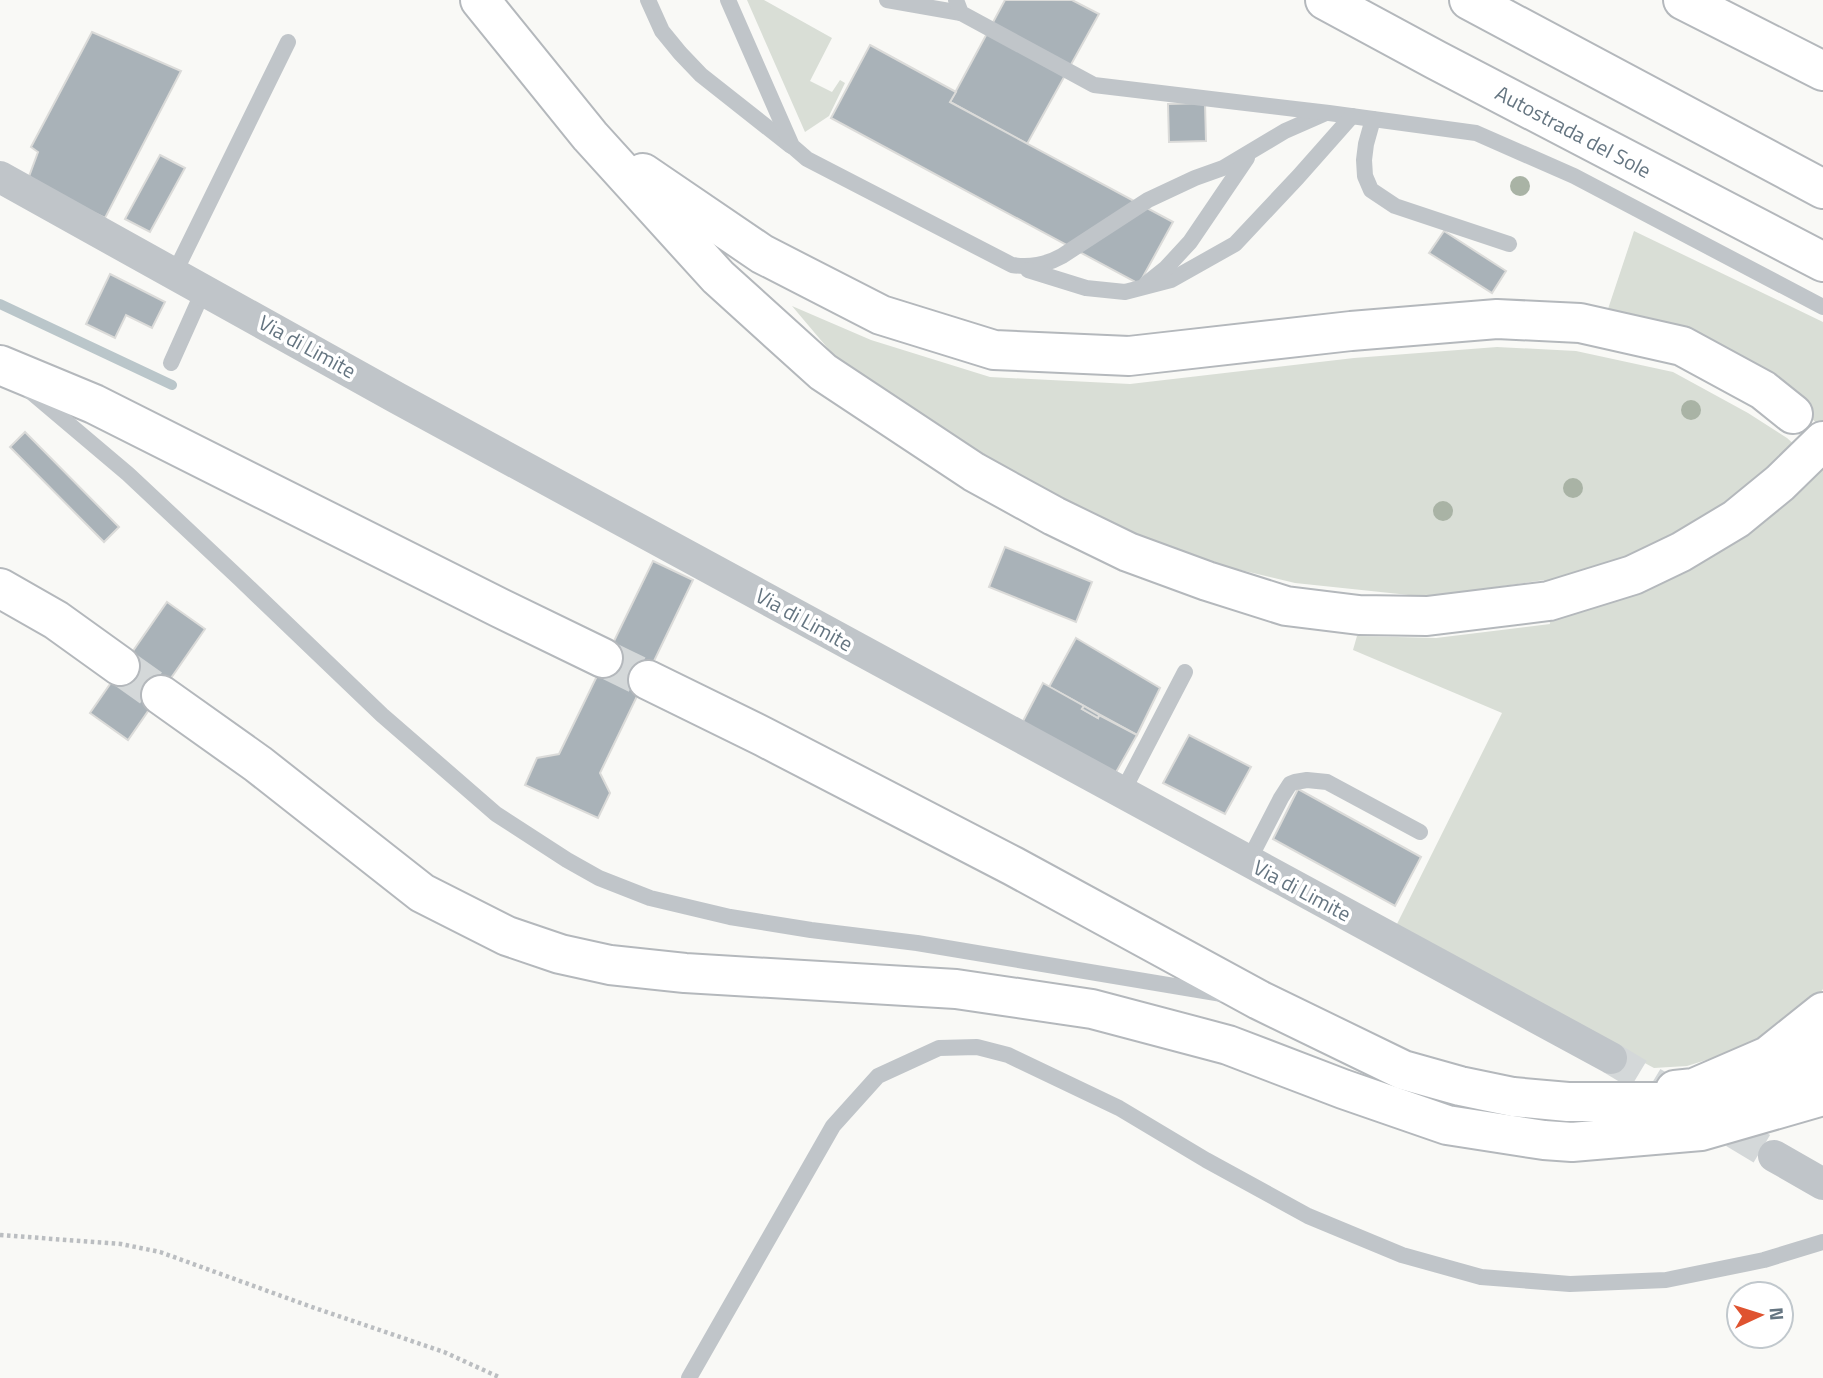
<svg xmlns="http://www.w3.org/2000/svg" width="1823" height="1378" viewBox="0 0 1823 1378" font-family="'Titillium Web',sans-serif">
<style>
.green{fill:#d9ded6}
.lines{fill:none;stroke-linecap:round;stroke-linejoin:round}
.stream{stroke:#bac6ca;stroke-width:10}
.building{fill:#a9b2b8;stroke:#dbdbd9;stroke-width:2}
.minor-tunnel{stroke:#d4d8d9;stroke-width:32;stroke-dasharray:32 16;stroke-linecap:butt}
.motorway-tunnel{stroke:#d4d8d9;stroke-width:38;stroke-dasharray:38 19;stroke-linecap:butt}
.motorway-casing{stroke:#b4b8bc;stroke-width:42}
.path{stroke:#bbbec1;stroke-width:4.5;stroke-dasharray:3.5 3.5;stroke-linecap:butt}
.service{stroke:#c0c5c9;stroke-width:16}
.minor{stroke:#c0c5c9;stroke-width:32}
.motorway{stroke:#fff;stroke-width:38}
.tree{fill:#a9b3a5}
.labels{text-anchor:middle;stroke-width:7;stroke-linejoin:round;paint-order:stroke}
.street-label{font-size:21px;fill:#657581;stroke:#fff}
</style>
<rect width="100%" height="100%" fill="#f9f9f6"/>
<g class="green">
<polygon points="747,0 764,0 832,38 810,81 832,92 840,80 845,83 829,116 805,132"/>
<polygon points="1634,231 1823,322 1823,429 1810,417 1606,315"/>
<polygon points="792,306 871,340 990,377 1130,384 1354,358 1497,347 1576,351 1673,372 1748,413 1787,438 1823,470 1823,989 1816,999 1760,1043 1687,1066 1654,1068 1395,928 1502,713 1353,650 1357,636 1436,638 1550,624 1544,580 1428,597 1295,583 1207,562 1135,534 1062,501 974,450 841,364"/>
</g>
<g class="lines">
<polyline class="stream" points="0,304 172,385"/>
</g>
<g class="building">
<polygon points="1005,0 1072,0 1099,14 1027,144 950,102"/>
<polygon points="92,32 181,71 105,218 27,182 38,152 31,147"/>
<polygon points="870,45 956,92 950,102 1173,222 1139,284 831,118"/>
<polygon points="1205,103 1206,141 1169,142 1168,104"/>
<polygon points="160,155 185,168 150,232 125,219"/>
<polygon points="1444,231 1506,271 1492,293 1429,253"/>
<polygon points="110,274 165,302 152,328 126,315 115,338 86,324"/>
<polygon points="25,432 119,527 104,542 10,447"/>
<polygon points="1005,547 1092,582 1076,622 989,587"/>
<polygon points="653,561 693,580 600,773 610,793 598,818 525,785 537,758 559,754"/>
<polygon points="167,602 205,629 128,740 90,713"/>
<polygon points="1076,638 1160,688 1137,735 1049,687"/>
<polygon points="1043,683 1084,706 1082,709 1098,718 1099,715 1137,735 1115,774 1021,725"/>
<polygon points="1084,706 1099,715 1098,718 1082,709"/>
<polygon points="1189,735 1251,767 1225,814 1163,783"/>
<polygon points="1298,789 1421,857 1395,906 1273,839"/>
</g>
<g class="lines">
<polyline class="minor-tunnel" points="1611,1058 1774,1156"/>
<g class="motorway-tunnel">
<polyline points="603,658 648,680"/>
<polyline points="120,666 161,695"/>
</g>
<defs>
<g id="motorway">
<polyline points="480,0 590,136 718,277 823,372 974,472 1054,516 1128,552 1207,581 1286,606 1359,615 1427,616 1549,601 1633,575 1681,552 1736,519 1780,483 1823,441"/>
<polyline points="1325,0 1436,60 1823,262"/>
<polyline points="1469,0 1823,189"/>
<polyline points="1683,0 1823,71"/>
<polyline points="643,173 762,254 881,315 994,350 1129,356 1351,331 1497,319 1580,323 1682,346 1763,390 1793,414"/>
<polyline points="0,365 94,404 500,608 603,658"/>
<polyline points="0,588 56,620 120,666"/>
<polyline points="648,680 764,737 1013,866 1259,1000 1403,1070 1460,1086 1513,1097 1568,1102 1730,1102"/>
<polyline points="161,695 258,764 422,893 507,936 560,954 610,965 685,973 956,989 1092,1009 1228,1045 1343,1089 1447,1125 1544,1140 1572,1142 1701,1131 1823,1096"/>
<polyline points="1675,1090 1694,1088 1768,1056 1823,1012"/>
<polyline points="1735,1100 1790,1075 1823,1055"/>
</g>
</defs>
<use href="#motorway" class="motorway-casing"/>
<polyline class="path" points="0,1235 121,1244 160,1252 309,1306 444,1352 501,1378"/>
<g class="service">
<polyline points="648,0 662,31 680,53 701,75 791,146"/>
<path d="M728 0 792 146 807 159 1012 265C1031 268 1046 265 1062 256L1148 200 1195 178 1223 168 1285 131 1326 113"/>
<polyline points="887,0 961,13"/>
<polyline points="956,0 961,13 1094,85 1329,113 1476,133 1574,176 1823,307"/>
<polyline points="1373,119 1366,144 1364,160 1365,176 1371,190 1395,206 1509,244"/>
<polyline points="1028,270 1086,288 1125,292 1171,280 1235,244 1298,177 1352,116"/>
<polyline points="174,274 288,42"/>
<polyline points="1146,284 1166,268 1190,242 1247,158"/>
<polyline points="171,363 205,287"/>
<polyline points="31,392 128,474 240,579 382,715 496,814 567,860 599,878 650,898 730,917 811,930 917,943 1222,994"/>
<polyline points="1122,793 1185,672"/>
<polyline points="1248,862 1281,798 1290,784 1295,782 1307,780 1327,782 1420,832"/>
<polyline points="689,1378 833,1126 878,1076 939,1048 977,1047 1008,1055 1119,1108 1206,1160 1308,1216 1402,1255 1481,1277 1570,1284 1666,1280 1764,1260 1823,1242"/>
</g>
<g class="minor">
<polyline points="0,177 397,398 1611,1058"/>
<polyline points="1774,1156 1823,1184"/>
</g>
<use href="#motorway" class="motorway"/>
</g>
<g class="tree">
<circle cx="1520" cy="186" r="10"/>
<circle cx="1691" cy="410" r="10"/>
<circle cx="1573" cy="488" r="10"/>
<circle cx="1443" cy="511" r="10"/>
</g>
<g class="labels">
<g class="street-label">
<text transform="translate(1573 132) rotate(28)" y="7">Autostrada del Sole</text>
<text transform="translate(307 347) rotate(29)" y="7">Via di Limite</text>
<text transform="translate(804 620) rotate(29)" y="7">Via di Limite</text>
<text transform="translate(1302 891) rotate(28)" y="7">Via di Limite</text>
</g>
</g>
<g transform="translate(1760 1315) rotate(86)"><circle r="33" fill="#ffffff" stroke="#c1c8cd" stroke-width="2"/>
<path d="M0-5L12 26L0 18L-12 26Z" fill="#df5330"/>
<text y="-10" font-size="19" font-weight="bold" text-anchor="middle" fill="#657581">N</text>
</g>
</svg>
